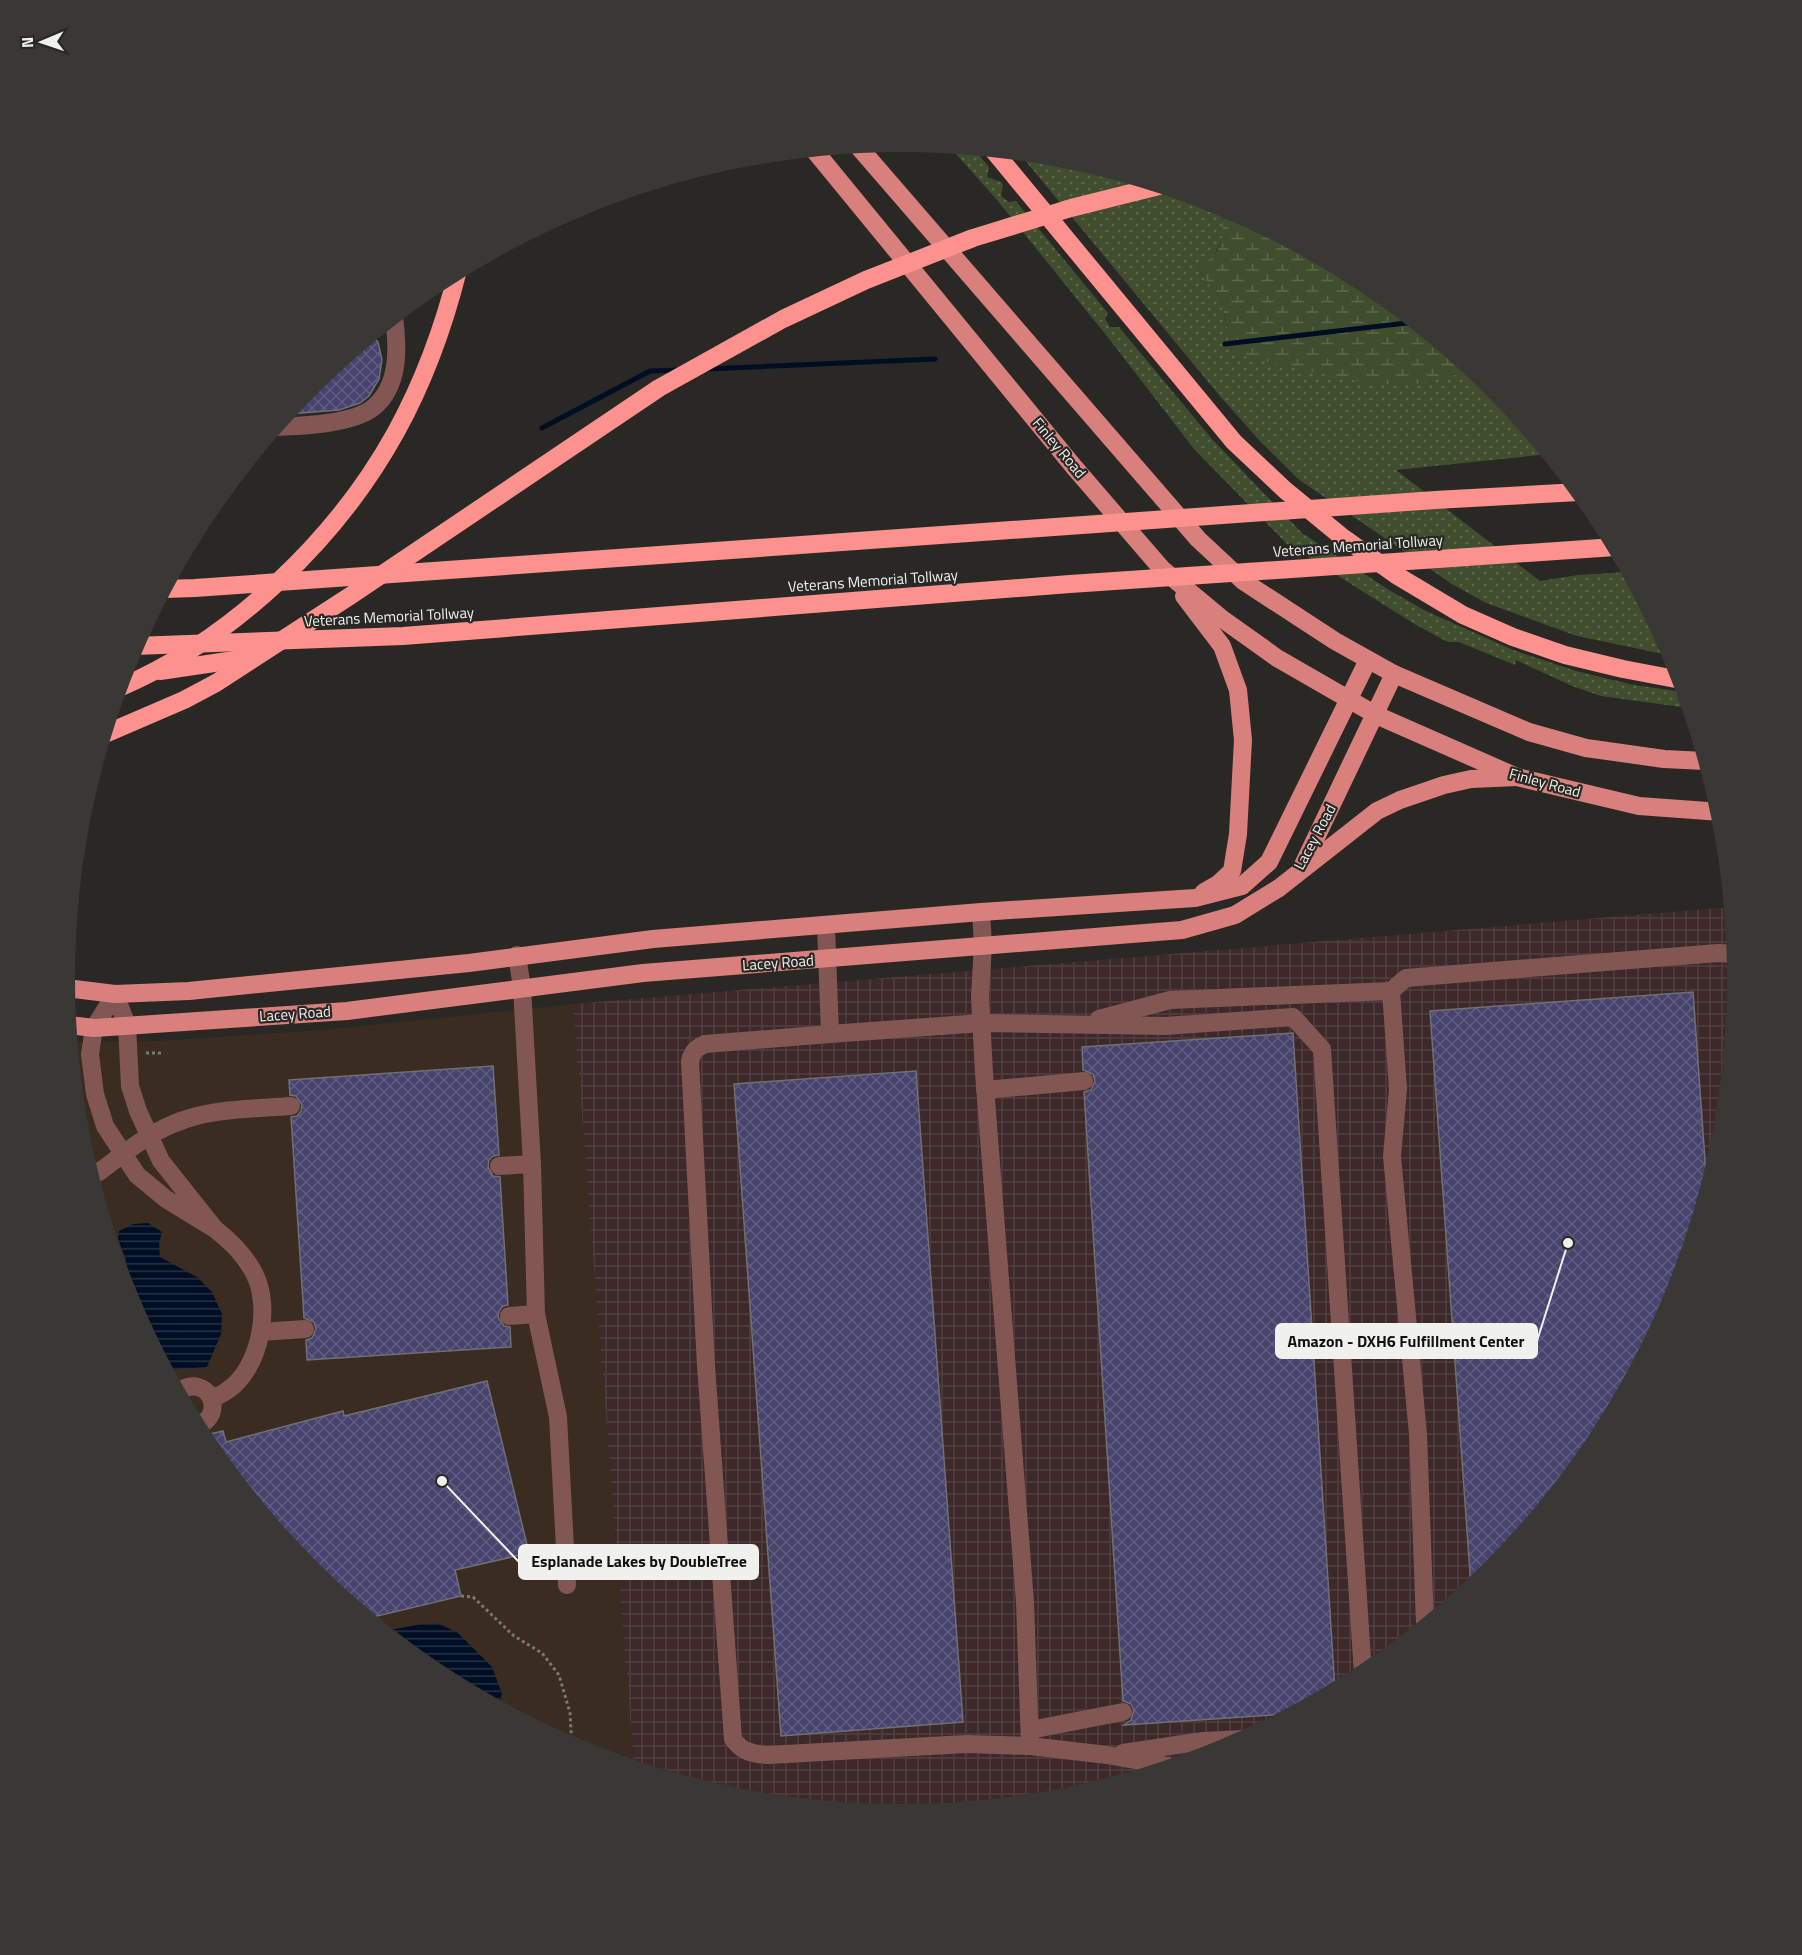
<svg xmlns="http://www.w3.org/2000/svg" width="1802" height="1955" viewBox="0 0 1802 1955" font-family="'Titillium Web',sans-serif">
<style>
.commercial{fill:#3b2c21}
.industrial{fill:url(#industrial-grid)}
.grass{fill:url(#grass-dots)}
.wetland{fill:url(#wetland-marsh)}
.water{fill:url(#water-rules)}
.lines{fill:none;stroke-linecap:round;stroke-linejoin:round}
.stream{stroke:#000e24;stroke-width:5}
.building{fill:url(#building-cross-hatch);stroke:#6f6f74;stroke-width:1.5}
.path{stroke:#787874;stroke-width:3;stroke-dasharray:3 3;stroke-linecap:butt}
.minor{stroke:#815653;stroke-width:18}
.major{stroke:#d9807d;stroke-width:18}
.highway{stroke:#fc918d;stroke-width:18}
.labels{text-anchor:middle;stroke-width:4.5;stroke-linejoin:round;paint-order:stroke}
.street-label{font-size:15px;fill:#f0f0ed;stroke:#292824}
.leader{fill:none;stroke:#f0f0ed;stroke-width:2}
.callout-dot{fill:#f0f0ed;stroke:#292824;stroke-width:2}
.callout{fill:#f0f0ed;stroke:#f0f0ed;stroke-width:2}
.callout-label{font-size:16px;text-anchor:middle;font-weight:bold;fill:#111}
</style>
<defs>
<pattern id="industrial-grid" width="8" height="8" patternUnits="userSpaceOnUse" patternTransform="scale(1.5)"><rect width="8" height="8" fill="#3d2929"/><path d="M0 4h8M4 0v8" fill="none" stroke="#503e3e"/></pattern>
<pattern id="grass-dots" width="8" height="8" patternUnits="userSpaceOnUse" patternTransform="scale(1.5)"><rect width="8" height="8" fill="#404e2e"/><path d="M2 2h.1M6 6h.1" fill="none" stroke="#5c684d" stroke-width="1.8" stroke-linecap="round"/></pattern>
<pattern id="wetland-marsh" width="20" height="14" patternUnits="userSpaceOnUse" patternTransform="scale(1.5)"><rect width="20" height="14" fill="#404e2e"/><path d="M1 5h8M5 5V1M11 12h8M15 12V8" fill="none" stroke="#5c684d"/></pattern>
<pattern id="water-rules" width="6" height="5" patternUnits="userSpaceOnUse" patternTransform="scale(1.5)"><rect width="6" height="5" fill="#000e24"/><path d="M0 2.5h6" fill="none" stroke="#263144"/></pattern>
<pattern id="building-cross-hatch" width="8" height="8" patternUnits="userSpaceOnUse" patternTransform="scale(1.5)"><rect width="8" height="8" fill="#46436d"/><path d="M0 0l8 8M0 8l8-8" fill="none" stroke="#615e82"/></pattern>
</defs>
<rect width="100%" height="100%" fill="#292824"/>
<polygon class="commercial" points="573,1004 634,1767 581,1750 436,1673 309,1569 205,1442 128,1297 81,1140 71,1042 157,1041 323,1030"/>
<polygon class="industrial" points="1731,907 1737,978 1721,1141 1674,1298 1596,1443 1492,1569 1365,1673 1221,1750 1064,1798 901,1814 737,1798 634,1767 573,1004"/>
<g class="grass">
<polygon points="949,146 973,148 989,167 987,177 1001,182 1003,185 1001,196 1009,202 1016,201 1108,313 1105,319 1110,327 1119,327 1212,439 1302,533 1389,590 1426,611 1513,650 1576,671 1634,685 1684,692 1689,708 1601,696 1572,686 1516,660 1515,665 1459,642 1448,642 1416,625 1286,543 1194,449 1110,340 997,200"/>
<polygon points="1019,153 1065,157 1221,205 1224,235 1212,260 1198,269 1222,302 1232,353 1451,375 1475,372 1493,386 1549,454 1396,470 1540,581 1578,575 1628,572 1673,656 1577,636 1486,603 1452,584 1298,479 1259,440 1219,395"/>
</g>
<path class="wetland" d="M1220 204 1366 282 1475 372 1451 375 1412 385 1368 383 1289 367 1232 353 1222 302 1198 269C1224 252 1226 234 1220 204Z"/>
<g class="water">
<polygon points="148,1223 162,1232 159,1243 160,1257 197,1277 212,1292 222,1314 221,1334 207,1367 167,1370 132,1304 132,1298 125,1271 126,1260 118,1239 119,1231 133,1224"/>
<polygon points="437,1623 457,1632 492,1667 502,1693 499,1707 436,1673 385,1631 421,1624"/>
</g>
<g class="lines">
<g class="stream">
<polyline points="1225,344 1415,322"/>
<polyline points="707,369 935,359"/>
<polyline points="542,428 650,371 679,370"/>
</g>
</g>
<g class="building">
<polygon points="372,335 378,342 382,360 379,379 369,396 360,403 339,410 287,414 310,386"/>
<polygon points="1693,992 1707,1188 1674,1298 1596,1443 1492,1569 1471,1587 1430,1011"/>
<polygon points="1293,1033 1335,1690 1288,1714 1124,1725 1131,1720 1134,1710 1131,1704 1123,1701 1084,1092 1091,1090 1095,1081 1093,1074 1083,1070 1082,1047"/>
<polygon points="493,1066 499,1155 493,1156 489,1160 488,1167 493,1176 500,1177 508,1305 503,1306 499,1311 498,1317 504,1326 510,1327 511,1347 307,1360 306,1340 312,1338 316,1329 314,1322 304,1318 291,1117 297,1116 301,1111 302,1105 296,1096 290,1095 289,1080"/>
<polygon points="916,1071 963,1722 781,1736 734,1084"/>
<polygon points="487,1381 529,1553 455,1570 461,1596 369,1618 309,1569 202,1436 223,1431 226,1442 343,1411 344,1416"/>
</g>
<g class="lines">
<g class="path">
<polyline points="146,1053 162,1053"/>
<polyline points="461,1596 473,1597 514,1636 542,1653 559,1675 570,1713 572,1746"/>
</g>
<g class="minor">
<path d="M276 427C302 426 354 424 374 407 400 385 398 347 394 317"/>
<path d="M826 926 830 1034 705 1044C696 1048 692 1052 690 1061L706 1366 733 1739C742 1752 753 1754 768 1755L966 1744 1030 1746 1025 1602 984 1073 980 997 983 944 981 912"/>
<polyline points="517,955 522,988 532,1164 536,1314 558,1417 567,1585"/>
<polygon points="115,994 127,1025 130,1086 138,1111 161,1161 215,1229 166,1199 137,1175 105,1126 95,1094 90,1054 94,1028"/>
<polyline points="1099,1019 1170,1000 1391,991"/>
<polyline points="830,1034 982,1023 1165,1026 1293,1017 1322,1049 1363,1674"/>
<polyline points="985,1090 1084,1081"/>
<polyline points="499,1166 532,1164"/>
<path d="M91 1175 99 1172C122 1155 146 1135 173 1124 209 1108 252 1109 291 1106"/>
<polyline points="509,1316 536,1314"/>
<polyline points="261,1332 305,1329"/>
<path d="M178 1392C208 1371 228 1415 197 1426"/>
<path d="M212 1399C217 1396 223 1394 228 1390 260 1368 272 1307 254 1273 244 1254 231 1242 215 1229"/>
<polyline points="1425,1624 1418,1434 1392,1156 1398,1089 1391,991 1406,978 1718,953 1735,954"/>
<polyline points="1030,1730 1123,1712"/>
<polyline points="1030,1746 1107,1755 1168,1766"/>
<polyline points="1123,1753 1203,1741 1243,1739"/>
</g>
<g class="major">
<polyline points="857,145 1198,539 1243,581 1335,641 1394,674 1529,732 1586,748 1664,759 1705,761"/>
<polyline points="814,150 1074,467 1162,569 1221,618 1277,658 1376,715 1517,777 1639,806 1721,812"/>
<polyline points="1184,596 1222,646 1238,690 1243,740 1238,834 1232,871 1218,884 1204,892"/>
<polyline points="1302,867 1394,674"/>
<polyline points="66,988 115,994 189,991 469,963 653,939 981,912 1195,898 1242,886 1269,862 1368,660"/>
<polyline points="69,1025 94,1028 347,1011 643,973 1182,930 1235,915 1279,888 1377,811 1400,800 1444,785 1471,779 1517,777"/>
</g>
<g class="highway">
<polyline points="993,150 1234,442 1285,490 1341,536 1396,575 1463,615 1513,637 1565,655 1623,669 1681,680"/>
<polyline points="165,589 195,588 1435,500 1579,492"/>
<polyline points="134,646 403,636 1070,584 1615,547"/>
<polyline points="160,671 248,658"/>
<path d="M119 688C232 640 337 539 396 432 424 381 444 326 458 270"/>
<polyline points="105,734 184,700 216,683 350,596 659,388 783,319 866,280 973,238 1071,208 1159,186"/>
</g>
</g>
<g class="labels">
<g class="street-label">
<text transform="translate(1059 448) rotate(50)" y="5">Finley Road</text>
<text transform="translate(1358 546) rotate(-4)" y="5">Veterans Memorial Tollway</text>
<text transform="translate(873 581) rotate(-4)" y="5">Veterans Memorial Tollway</text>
<text transform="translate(389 617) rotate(-3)" y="5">Veterans Memorial Tollway</text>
<text transform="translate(1545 783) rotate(15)" y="5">Finley Road</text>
<text transform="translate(1315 837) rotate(-62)" y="5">Lacey Road</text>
<text transform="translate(778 963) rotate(-4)" y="5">Lacey Road</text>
<text transform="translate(295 1014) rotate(-4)" y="5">Lacey Road</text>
</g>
</g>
<path d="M0 0H1802V1955H0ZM75 978a826 826 0 1 1 1652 0a826 826 0 1 1-1652 0Z" fill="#393834" fill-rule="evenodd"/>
<path class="leader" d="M1568 1243L1537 1341M442 1481L519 1562"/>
<g class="callout-dot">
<circle cx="1568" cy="1243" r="6"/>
<circle cx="442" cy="1481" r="6"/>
</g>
<g class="callout">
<rect x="1276" y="1324" width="261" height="34" rx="6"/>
<rect x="519" y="1545" width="239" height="34" rx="6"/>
</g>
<g class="callout-label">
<text x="1406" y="1347">Amazon - DXH6 Fulfillment Center</text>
<text x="639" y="1567">Esplanade Lakes by DoubleTree</text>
</g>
<g transform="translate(42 42) rotate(268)" stroke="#292824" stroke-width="4.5" paint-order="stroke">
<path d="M0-4.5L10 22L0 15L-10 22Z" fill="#f0f0ed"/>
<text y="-9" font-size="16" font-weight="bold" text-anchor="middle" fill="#f0f0ed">N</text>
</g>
</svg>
